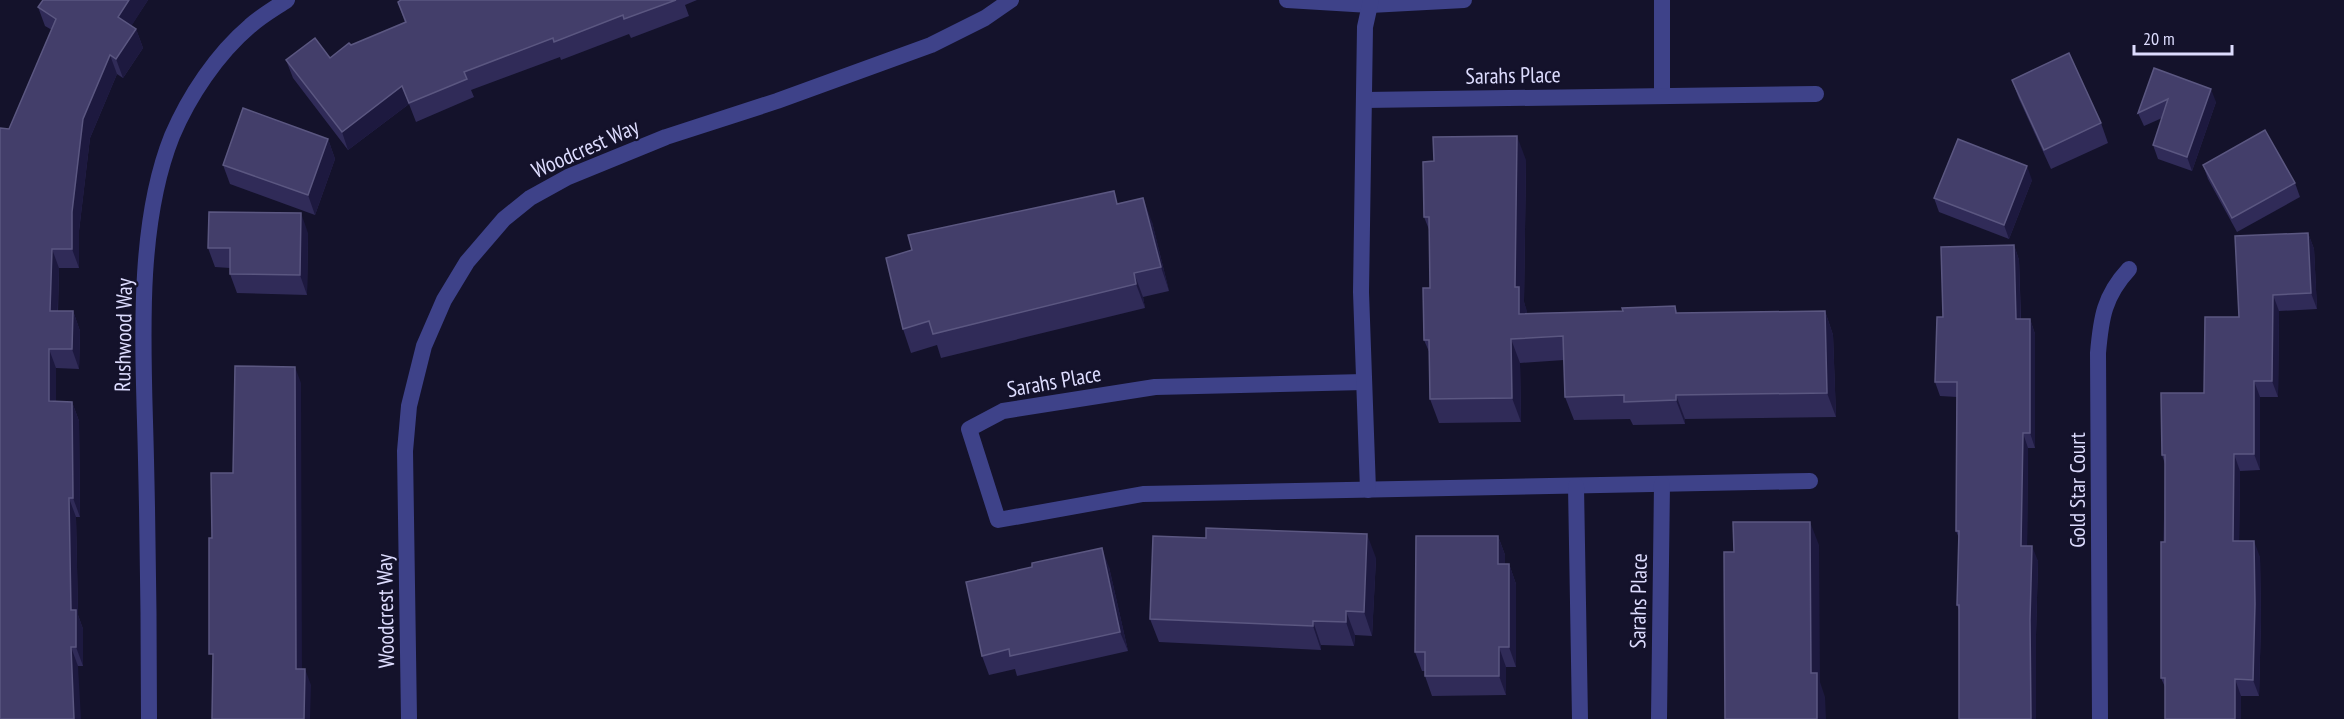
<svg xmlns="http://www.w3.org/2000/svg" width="2344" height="719" viewBox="0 0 2344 719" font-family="'PT Sans Narrow',sans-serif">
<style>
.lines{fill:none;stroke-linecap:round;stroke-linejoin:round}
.minor{stroke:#3e4289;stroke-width:16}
.wall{fill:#302b58}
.shaded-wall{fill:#1d193f}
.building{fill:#433e6a;stroke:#5b5781;stroke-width:1.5}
.labels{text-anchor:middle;stroke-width:4.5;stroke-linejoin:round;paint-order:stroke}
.street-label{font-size:22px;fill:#dddcfe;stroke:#14122b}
</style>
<rect width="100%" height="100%" fill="#14122b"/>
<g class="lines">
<g class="minor">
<polyline points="1287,0 1370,5 1464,0"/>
<polyline points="1662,0 1662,96"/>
<polyline points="1364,100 1816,94"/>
<polyline points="1364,382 1155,387 1003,411 969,429 998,520 1143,494 1810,481"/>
<polyline points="1576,486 1580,719"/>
<polyline points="1368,490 1361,292 1365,27 1371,0"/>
<path d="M149 719C149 633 148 546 146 460 144 359 134 231 172 136 189 96 217 54 250 26 261 16 275 8 287 0"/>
<polyline points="409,719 405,451 409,406 424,346 444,300 467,262 504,219 530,198 568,177 666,137 777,101 931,45 985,18 1011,0"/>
<polyline points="1659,719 1662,484"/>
<path d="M2100 719 2098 353C2101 318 2104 296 2129 269"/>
</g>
</g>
<g class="wall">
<polygon points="148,0 131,26 136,29 143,48 123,78 117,74 90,138 79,231 79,268 59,268 58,311 73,311 80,331 79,369 56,368 56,401 72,402 79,421 80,517 76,517 78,615 83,629 83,666 78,666 0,719 9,129 52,30 45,26 38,7"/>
<polygon points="401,0 697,0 685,5 689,16 631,38 629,34 561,60 560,57 471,90 474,97 416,122 409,104 348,150 293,78 286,60 330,58 351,45 405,23 398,2"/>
<polygon points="2154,68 2216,102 2192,171 2158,159 2153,145 2162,118 2144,126 2138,113"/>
<polygon points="2012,80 2101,123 2108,143 2051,169 2019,99"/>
<polygon points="328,139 335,159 315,215 230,184 223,165"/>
<polygon points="1526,160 1524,302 1527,313 1623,311 1675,306 1677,313 1825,311 1833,335 1836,417 1685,419 1685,424 1633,425 1630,419 1574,420 1565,397 1564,360 1520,363 1521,422 1439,423 1430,399 1430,354 1424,340 1430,288 1430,232 1424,217"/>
<polygon points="2203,165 2295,183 2300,197 2237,232 2208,179"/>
<polygon points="2032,180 2009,239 1939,212 1934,198"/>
<polygon points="1119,204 1152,222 1169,291 1143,297 1145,308 941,358 937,345 911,353 903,329"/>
<polygon points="308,233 307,295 237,293 230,274 230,268 215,267 208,248"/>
<polygon points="2308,233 2314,249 2317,309 2279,311 2278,397 2260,397 2260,470 2240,471 2239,541 2260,557 2261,620 2259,696 2241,696 2165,687 2161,678 2165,464 2162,455 2204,393 2239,317"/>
<polygon points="2014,245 2019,260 2021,319 2030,319 2035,334 2035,448 2028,448 2027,546 2038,561 2036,635 2036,719 1959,719 1959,610 1957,605 1959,538 1956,531 1957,397 1940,396 1935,382 1943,317"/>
<polygon points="1498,536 1505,555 1505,564 1509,564 1516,584 1516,667 1506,667 1506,695 1432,696 1425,676 1425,671 1422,671 1415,652"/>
<polygon points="1376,558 1372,636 1355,635 1354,646 1321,645 1321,650 1159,642 1150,619"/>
<polygon points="1109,567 1128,651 1017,676 1015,669 989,675 982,656"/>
</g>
<g class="shaded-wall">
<polygon points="129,0 148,0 125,36 118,17"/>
<polygon points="136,29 143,48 123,78 116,59"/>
<polygon points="110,55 117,74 90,138 79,231 79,268 72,249 72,212 83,119"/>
<polygon points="402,86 409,104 348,150 342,132"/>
<polygon points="2211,89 2216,102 2192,171 2187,157"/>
<polygon points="1517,136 1526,160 1524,302 1527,311 1527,337 1519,314 1515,287"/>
<polygon points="328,139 335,159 315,215 308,195"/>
<polygon points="2027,166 2032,180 2009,239 2004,225"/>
<polygon points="1143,198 1152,222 1169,291 1161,267"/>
<polygon points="301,213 308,233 307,295 300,275"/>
<polygon points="2308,233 2314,249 2317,309 2311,293"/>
<polygon points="2014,245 2019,260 2021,334 2016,319"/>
<polygon points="52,249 59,268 57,330 50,311"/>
<polygon points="1134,273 1143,297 1145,308 1136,284"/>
<polygon points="2273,295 2279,311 2278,397 2272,381"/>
<polygon points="73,311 80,331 79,369 72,349"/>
<polygon points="1825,311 1833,335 1836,417 1827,393"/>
<polygon points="2030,319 2035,334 2035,448 2030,433"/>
<polygon points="1511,339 1520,363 1521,422 1512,398"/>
<polygon points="49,349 56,368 56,420 49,401"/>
<polygon points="295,367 301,383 302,685 296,669"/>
<polygon points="2254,381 2260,397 2260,470 2254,454"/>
<polygon points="1676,395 1685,419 1685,424 1676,400"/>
<polygon points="72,402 79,421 80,517 73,498"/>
<polygon points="2023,433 2028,448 2027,560 2021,546"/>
<polygon points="2234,454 2240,471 2239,558 2233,541"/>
<polygon points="69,498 76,517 78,615 83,629 83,666 76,647 71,610"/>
<polygon points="1810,522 1819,545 1820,682 1825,697 1826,719 1817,719 1811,673"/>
<polygon points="1367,534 1376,558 1372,636 1364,612"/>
<polygon points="1498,536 1505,555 1505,584 1498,564"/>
<polygon points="2254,541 2260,557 2261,620 2259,696 2253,680"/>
<polygon points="2032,546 2038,561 2036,635 2036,719 2031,719 2030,620"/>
<polygon points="1102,548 1109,567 1128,651 1120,632"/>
<polygon points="1509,564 1516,584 1516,667 1509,647"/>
<polygon points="1346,611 1355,635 1354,646 1346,622"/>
<polygon points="1313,621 1321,645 1321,650 1313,626"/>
<polygon points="71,647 78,666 81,719 74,719"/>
<polygon points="1499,647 1506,667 1506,695 1499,676"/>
<polygon points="305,669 311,685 310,719 304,719"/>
<polygon points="2235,679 2241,696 2241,719 2235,719"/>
</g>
<g class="building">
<polygon points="43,0 129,0 118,17 136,29 116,59 110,55 83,119 72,212 72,249 52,249 50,311 73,311 72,349 49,349 49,401 72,402 73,498 69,498 71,610 76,610 76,647 71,647 74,719 0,719 0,128 9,129 56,19 38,7"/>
<polygon points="401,0 676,0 624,19 623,15 554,42 553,38 464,72 467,79 409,103 402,86 342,132 286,60 315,38 330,58 349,43 351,45 406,22 398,2"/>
<polygon points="2069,53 2101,123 2044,150 2012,80"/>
<polygon points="2154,68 2211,89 2187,157 2153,145 2168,99 2138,113"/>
<polygon points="243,108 328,139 308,195 223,165"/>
<polygon points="2265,130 2295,183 2232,218 2203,165"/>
<polygon points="1517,136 1515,287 1519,287 1519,314 1623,311 1622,308 1675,306 1676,313 1825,311 1827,393 1676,395 1676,400 1624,402 1624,395 1565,397 1563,336 1511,339 1512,398 1430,399 1429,340 1424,340 1423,288 1430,288 1429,217 1424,217 1423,162 1434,161 1433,137"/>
<polygon points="1958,139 2027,166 2004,225 1934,198"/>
<polygon points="1114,191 1117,204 1143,198 1161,267 1134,273 1136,284 933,334 929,321 903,329 886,258 912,250 908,235"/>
<polygon points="209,212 301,213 300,275 230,274 230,248 208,248"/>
<polygon points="2308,233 2311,293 2273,295 2272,381 2254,381 2254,454 2234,454 2233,541 2254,541 2255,604 2253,680 2235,679 2235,719 2165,719 2165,678 2161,678 2161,542 2165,542 2165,455 2162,455 2161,393 2204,393 2205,317 2239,317 2235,236"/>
<polygon points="2014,245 2016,319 2030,319 2030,433 2023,433 2021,546 2032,546 2030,620 2031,719 1959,719 1959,605 1957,605 1959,531 1956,531 1957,382 1935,382 1937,317 1943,317 1941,247"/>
<polygon points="235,366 295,367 296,669 305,669 304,719 212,719 213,654 209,654 209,538 212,538 211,473 233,473"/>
<polygon points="1733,522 1810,522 1811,673 1817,673 1817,719 1725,719 1724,552 1734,552"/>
<polygon points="1206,528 1367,534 1364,612 1346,611 1346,622 1313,621 1313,626 1150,619 1153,536 1206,538"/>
<polygon points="1416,536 1498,536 1498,564 1509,564 1509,647 1499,647 1499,676 1425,676 1425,652 1415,652"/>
<polygon points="1102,548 1120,632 1010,656 1009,649 982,656 966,582 1032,567 1032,563"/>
</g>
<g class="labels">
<g class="street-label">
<text transform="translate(1513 75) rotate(-1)" y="8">Sarahs Place</text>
<text transform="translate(585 148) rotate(-24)" y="8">Woodcrest Way</text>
<text transform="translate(123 335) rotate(-89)" y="8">Rushwood Way</text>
<text transform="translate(1054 381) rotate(-10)" y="8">Sarahs Place</text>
<text transform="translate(2077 490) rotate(-90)" y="8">Gold Star Court</text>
<text transform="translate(1638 601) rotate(-89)" y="8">Sarahs Place</text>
<text transform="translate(385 611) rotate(-91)" y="8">Woodcrest Way</text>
</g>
</g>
<path d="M2134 45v9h98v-9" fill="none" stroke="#dddcfe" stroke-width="3"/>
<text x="2143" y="45" font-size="18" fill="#dddcfe" stroke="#14122b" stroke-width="4.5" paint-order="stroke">20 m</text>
</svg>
